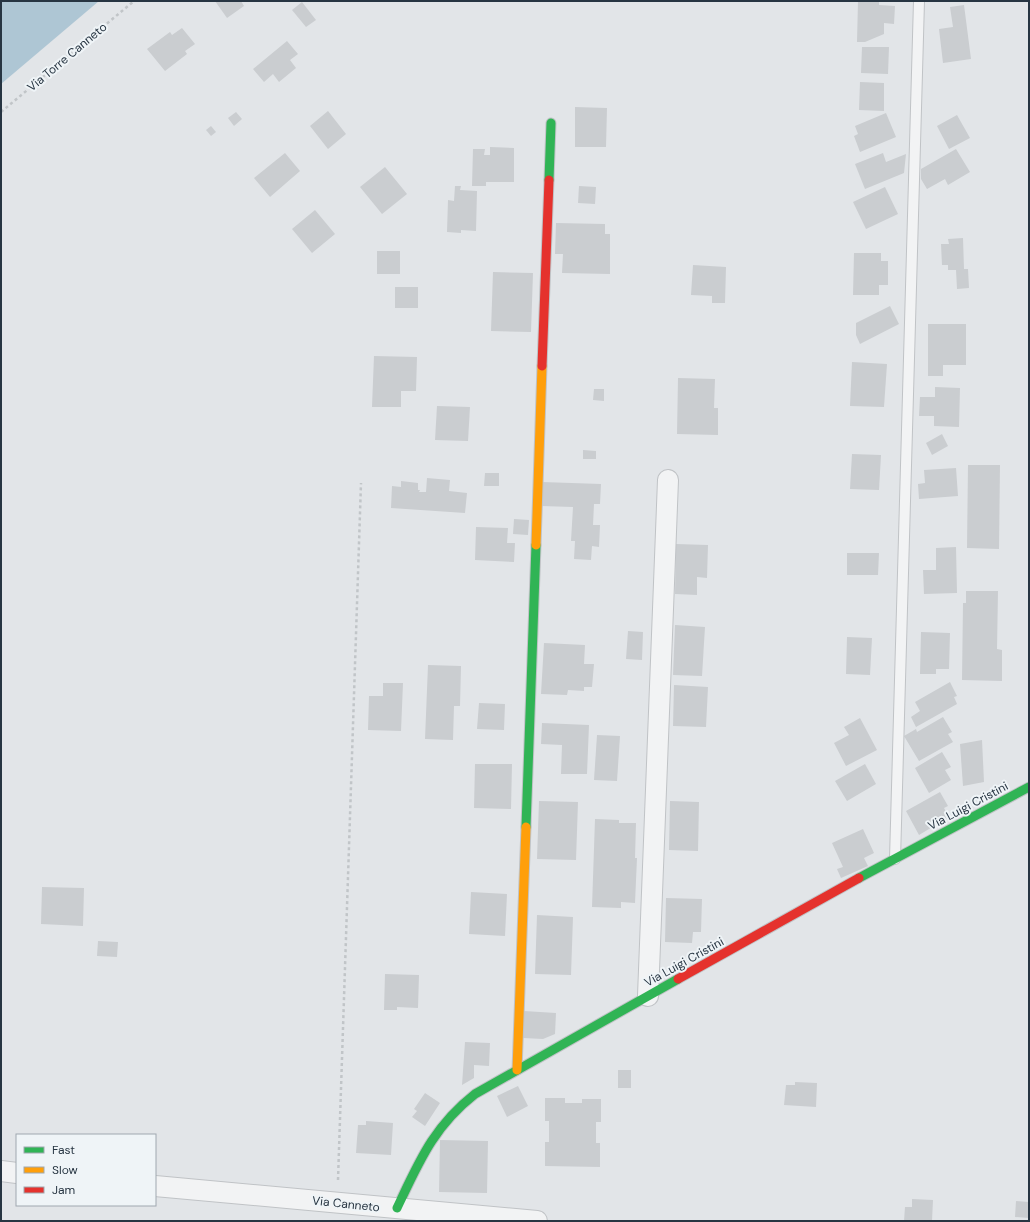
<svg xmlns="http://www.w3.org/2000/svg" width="1030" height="1222" viewBox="0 0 1030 1222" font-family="'DM Sans',sans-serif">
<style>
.water{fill:#aec6d4}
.building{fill:#cacdd0}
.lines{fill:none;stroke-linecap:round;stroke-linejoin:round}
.lane-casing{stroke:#c0c3c6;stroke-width:12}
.street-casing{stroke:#c0c3c6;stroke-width:22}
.fast-casing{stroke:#c0c3c6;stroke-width:11}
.slow-casing{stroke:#c0c3c6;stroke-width:11}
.jam-casing{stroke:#c0c3c6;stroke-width:11}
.path{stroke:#c1c5c8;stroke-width:2.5;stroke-dasharray:3 3;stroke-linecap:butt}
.lane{stroke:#f2f3f4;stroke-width:10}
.street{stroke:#f2f3f4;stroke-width:20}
.fast{stroke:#30b455;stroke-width:9}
.slow{stroke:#ff9f0a;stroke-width:9}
.jam{stroke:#e5322d;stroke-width:9}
.labels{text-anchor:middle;stroke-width:4;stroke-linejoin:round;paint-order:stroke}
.street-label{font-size:12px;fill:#273542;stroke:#eff4f7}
</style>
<rect width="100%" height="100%" fill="#e2e5e8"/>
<polygon class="water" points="1,1 99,1 1,84"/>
<g class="building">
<polygon points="215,1 241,1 244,6 227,18"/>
<polygon points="858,1 879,1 879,5 895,6 894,24 884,23 884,34 865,42 857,42"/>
<polygon points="302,2 316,20 306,27 292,10"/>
<polygon points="964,5 971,59 943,63 939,29 953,27 950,7"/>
<polygon points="182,28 195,44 185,51 187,54 165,71 147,49 170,32 172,35"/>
<polygon points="287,41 298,54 290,60 296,68 279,82 273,74 264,82 253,69"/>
<polygon points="862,47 889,47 888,74 861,73"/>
<polygon points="860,82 884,83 884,111 859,110"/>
<polygon points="575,107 607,108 606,147 575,147"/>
<polygon points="328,111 346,134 328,149 310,126"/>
<polygon points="236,112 242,119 234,126 228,118"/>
<polygon points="886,113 896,137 860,152 854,136 858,134 855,126"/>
<polygon points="957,115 970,138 949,149 937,126"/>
<polygon points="211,126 216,132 211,136 206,130"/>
<polygon points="490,147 514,148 514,182 486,182 486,186 472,186 473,149 485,149 484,155 490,155"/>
<polygon points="956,149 970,172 948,185 945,179 927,189 921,179 921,169"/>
<polygon points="285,153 300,171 270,197 254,178"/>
<polygon points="883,153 886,162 906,154 904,173 865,189 855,164"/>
<polygon points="385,167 407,194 382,214 360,187"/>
<polygon points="455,186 461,186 460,190 477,191 476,231 461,230 461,233 447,232 448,200 454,201"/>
<polygon points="579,186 596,187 595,204 578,203"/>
<polygon points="885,187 898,214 866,229 853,202"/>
<polygon points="315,210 335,234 312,253 292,229"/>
<polygon points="556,223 605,224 605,234 610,234 610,274 562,273 563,254 555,254"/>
<polygon points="963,238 964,269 968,269 969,288 957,289 956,270 948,270 948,265 942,265 941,244 949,244 948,239"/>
<rect x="377" y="251" width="23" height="23"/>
<polygon points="854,253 881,253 881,261 888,261 888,285 879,285 879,295 853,295"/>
<polygon points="693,265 726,267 725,303 712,303 712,296 691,295"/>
<polygon points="493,272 533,273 531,332 491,331"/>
<rect x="395" y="287" width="23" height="21"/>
<polygon points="890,306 899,324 860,344 856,335 856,323"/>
<polygon points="928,324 966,324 966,365 943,365 943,376 928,376"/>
<polygon points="374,356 417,357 416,391 401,391 401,407 372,407"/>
<polygon points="852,362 887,364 884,407 850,406"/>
<polygon points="678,378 715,379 714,408 718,408 718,435 677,434"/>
<polygon points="935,387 960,388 959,427 934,426 934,416 919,416 920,397 935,397"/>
<polygon points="594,389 604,389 604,401 593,400"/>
<polygon points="437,406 470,407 468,441 435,440"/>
<polygon points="942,434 948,446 932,455 926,443"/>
<polygon points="583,450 596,451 596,459 583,459"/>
<polygon points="852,454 881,455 879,490 850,489"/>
<polygon points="968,465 1000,465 999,549 967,548"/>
<polygon points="956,468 958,496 919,499 918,484 925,483 924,470"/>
<polygon points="485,473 499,473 499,486 484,486"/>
<polygon points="427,478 450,480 449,491 467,493 465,513 391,508 392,486 401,487 401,481 418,483 418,490 420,490 419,492 426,492"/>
<polygon points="542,482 601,484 600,504 594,504 593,525 600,525 599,547 592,546 591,560 574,559 575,541 571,541 573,507 541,506"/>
<polygon points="514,519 529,520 528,535 513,534"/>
<polygon points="476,527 508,528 507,543 515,543 514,562 475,560"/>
<polygon points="676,544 708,545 707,578 697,577 697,595 675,594"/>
<polygon points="956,547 957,593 924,594 923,570 936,570 936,548"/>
<polygon points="847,553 879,553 878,575 847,575"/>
<polygon points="966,591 998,591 997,649 1002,650 1002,681 962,680 963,603 966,603"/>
<polygon points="675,625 705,627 702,676 673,675"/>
<polygon points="628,631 643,632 642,660 626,659"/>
<polygon points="921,632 950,633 949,669 936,669 936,674 920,674"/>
<polygon points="847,637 872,638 870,675 846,674"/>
<polygon points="544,643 585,645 584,664 594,664 592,687 584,687 584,691 568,690 567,695 541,694"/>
<polygon points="428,665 461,666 460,706 454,706 453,740 425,739"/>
<polygon points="950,682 957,696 954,697 957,704 916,727 911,717 920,711 915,702"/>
<polygon points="383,683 403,683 401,731 368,730 369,696 383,696"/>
<polygon points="674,685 708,687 706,727 673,726"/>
<polygon points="479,703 505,704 504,730 477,729"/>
<polygon points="943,717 952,732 948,734 953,742 919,761 904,736 916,729 917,732"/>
<polygon points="860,718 877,750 846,766 834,743 849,735 844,727"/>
<polygon points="542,723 589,725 587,774 561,774 562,745 541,744"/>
<polygon points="597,735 620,736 617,781 594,780"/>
<polygon points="982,740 984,782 963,786 960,744"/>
<polygon points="942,752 951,767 945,770 951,780 929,793 915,768"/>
<polygon points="475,764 512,764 511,809 474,808"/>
<polygon points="865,764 876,784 847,801 835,781"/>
<polygon points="940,792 948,806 944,808 949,817 919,835 906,811"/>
<polygon points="539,801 578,802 576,860 537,859"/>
<polygon points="670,801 699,802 698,851 669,850"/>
<polygon points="595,819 619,820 619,823 636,823 635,858 637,858 635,903 621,902 621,908 592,907"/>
<polygon points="863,829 874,853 864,858 868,866 841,878 837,869 843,867 832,843"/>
<polygon points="42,887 84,888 83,926 41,924"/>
<polygon points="471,892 507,894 505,936 469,934"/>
<polygon points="666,898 702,899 701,932 693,932 692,943 665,942"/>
<polygon points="537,915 573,917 571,975 535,974"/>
<polygon points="98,941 118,942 117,957 97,956"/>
<polygon points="385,974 419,975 418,1008 397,1007 397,1010 384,1010"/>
<polygon points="524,1011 556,1013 555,1034 543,1039 523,1038"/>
<polygon points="465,1042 490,1043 489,1066 474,1065 474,1078 462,1085"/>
<rect x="618" y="1070" width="13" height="18"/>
<polygon points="795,1082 817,1083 816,1107 784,1105 786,1085 795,1085"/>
<polygon points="518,1086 528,1106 507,1117 497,1096"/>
<polygon points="425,1093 440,1103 425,1126 412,1117 417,1111 414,1109"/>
<polygon points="545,1098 565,1098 565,1103 582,1103 582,1099 601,1099 601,1122 596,1122 596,1143 600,1143 600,1167 545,1166 545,1142 549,1142 549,1121 545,1121"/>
<polygon points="366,1121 393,1123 391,1155 356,1153 358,1125 366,1125"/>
<polygon points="440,1140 488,1141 487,1193 439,1192"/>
<polygon points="912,1199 933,1200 932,1221 904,1221 905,1207 912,1207"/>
<polygon points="1016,1201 1029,1202 1029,1218 1015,1217"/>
</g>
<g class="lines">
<defs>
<polyline id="lane" points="895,859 919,1"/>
<g id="street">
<polyline points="648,996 668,480"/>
<polyline points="1,1171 17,1173"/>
<polyline points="155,1186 537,1221"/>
</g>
<g id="fast">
<polyline points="549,180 551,123"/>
<polyline points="526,827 536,545"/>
<polyline points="859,878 1029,787"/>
<path d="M397 1208C419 1162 433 1127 475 1094L678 979"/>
</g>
<g id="slow">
<polyline points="536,545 542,366"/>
<polyline points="517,1070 526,827"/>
</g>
<g id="jam">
<polyline points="542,366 549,180"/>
<polyline points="678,979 859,878"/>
</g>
</defs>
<use href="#lane" class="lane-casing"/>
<use href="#street" class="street-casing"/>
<use href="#fast" class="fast-casing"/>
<use href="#slow" class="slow-casing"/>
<use href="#jam" class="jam-casing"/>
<g class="path">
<polyline points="1,112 134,1"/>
<polyline points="338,1180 361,483"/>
</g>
<use href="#lane" class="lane"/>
<use href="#street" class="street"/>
<use href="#fast" class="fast"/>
<use href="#slow" class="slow"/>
<use href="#jam" class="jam"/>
</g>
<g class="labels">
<g class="street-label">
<text transform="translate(67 57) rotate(-40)" y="4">Via Torre Canneto</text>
<text transform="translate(968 806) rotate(-28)" y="4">Via Luigi Cristini</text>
<text transform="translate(684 962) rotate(-29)" y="4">Via Luigi Cristini</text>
<text transform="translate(346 1204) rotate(6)" y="4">Via Canneto</text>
</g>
</g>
<rect width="1030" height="1222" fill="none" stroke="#273542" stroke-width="4"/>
<rect x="16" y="1134" width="140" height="72" fill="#eff4f7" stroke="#9fa8af"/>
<rect x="24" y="1147" width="20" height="6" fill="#30b455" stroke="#9fa8af"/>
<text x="52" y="1154" font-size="12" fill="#273542">Fast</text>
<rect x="24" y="1167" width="20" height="6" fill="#ff9f0a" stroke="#9fa8af"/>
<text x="52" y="1174" font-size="12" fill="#273542">Slow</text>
<rect x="24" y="1187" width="20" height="6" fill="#e5322d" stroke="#9fa8af"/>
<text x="52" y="1194" font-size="12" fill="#273542">Jam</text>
</svg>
